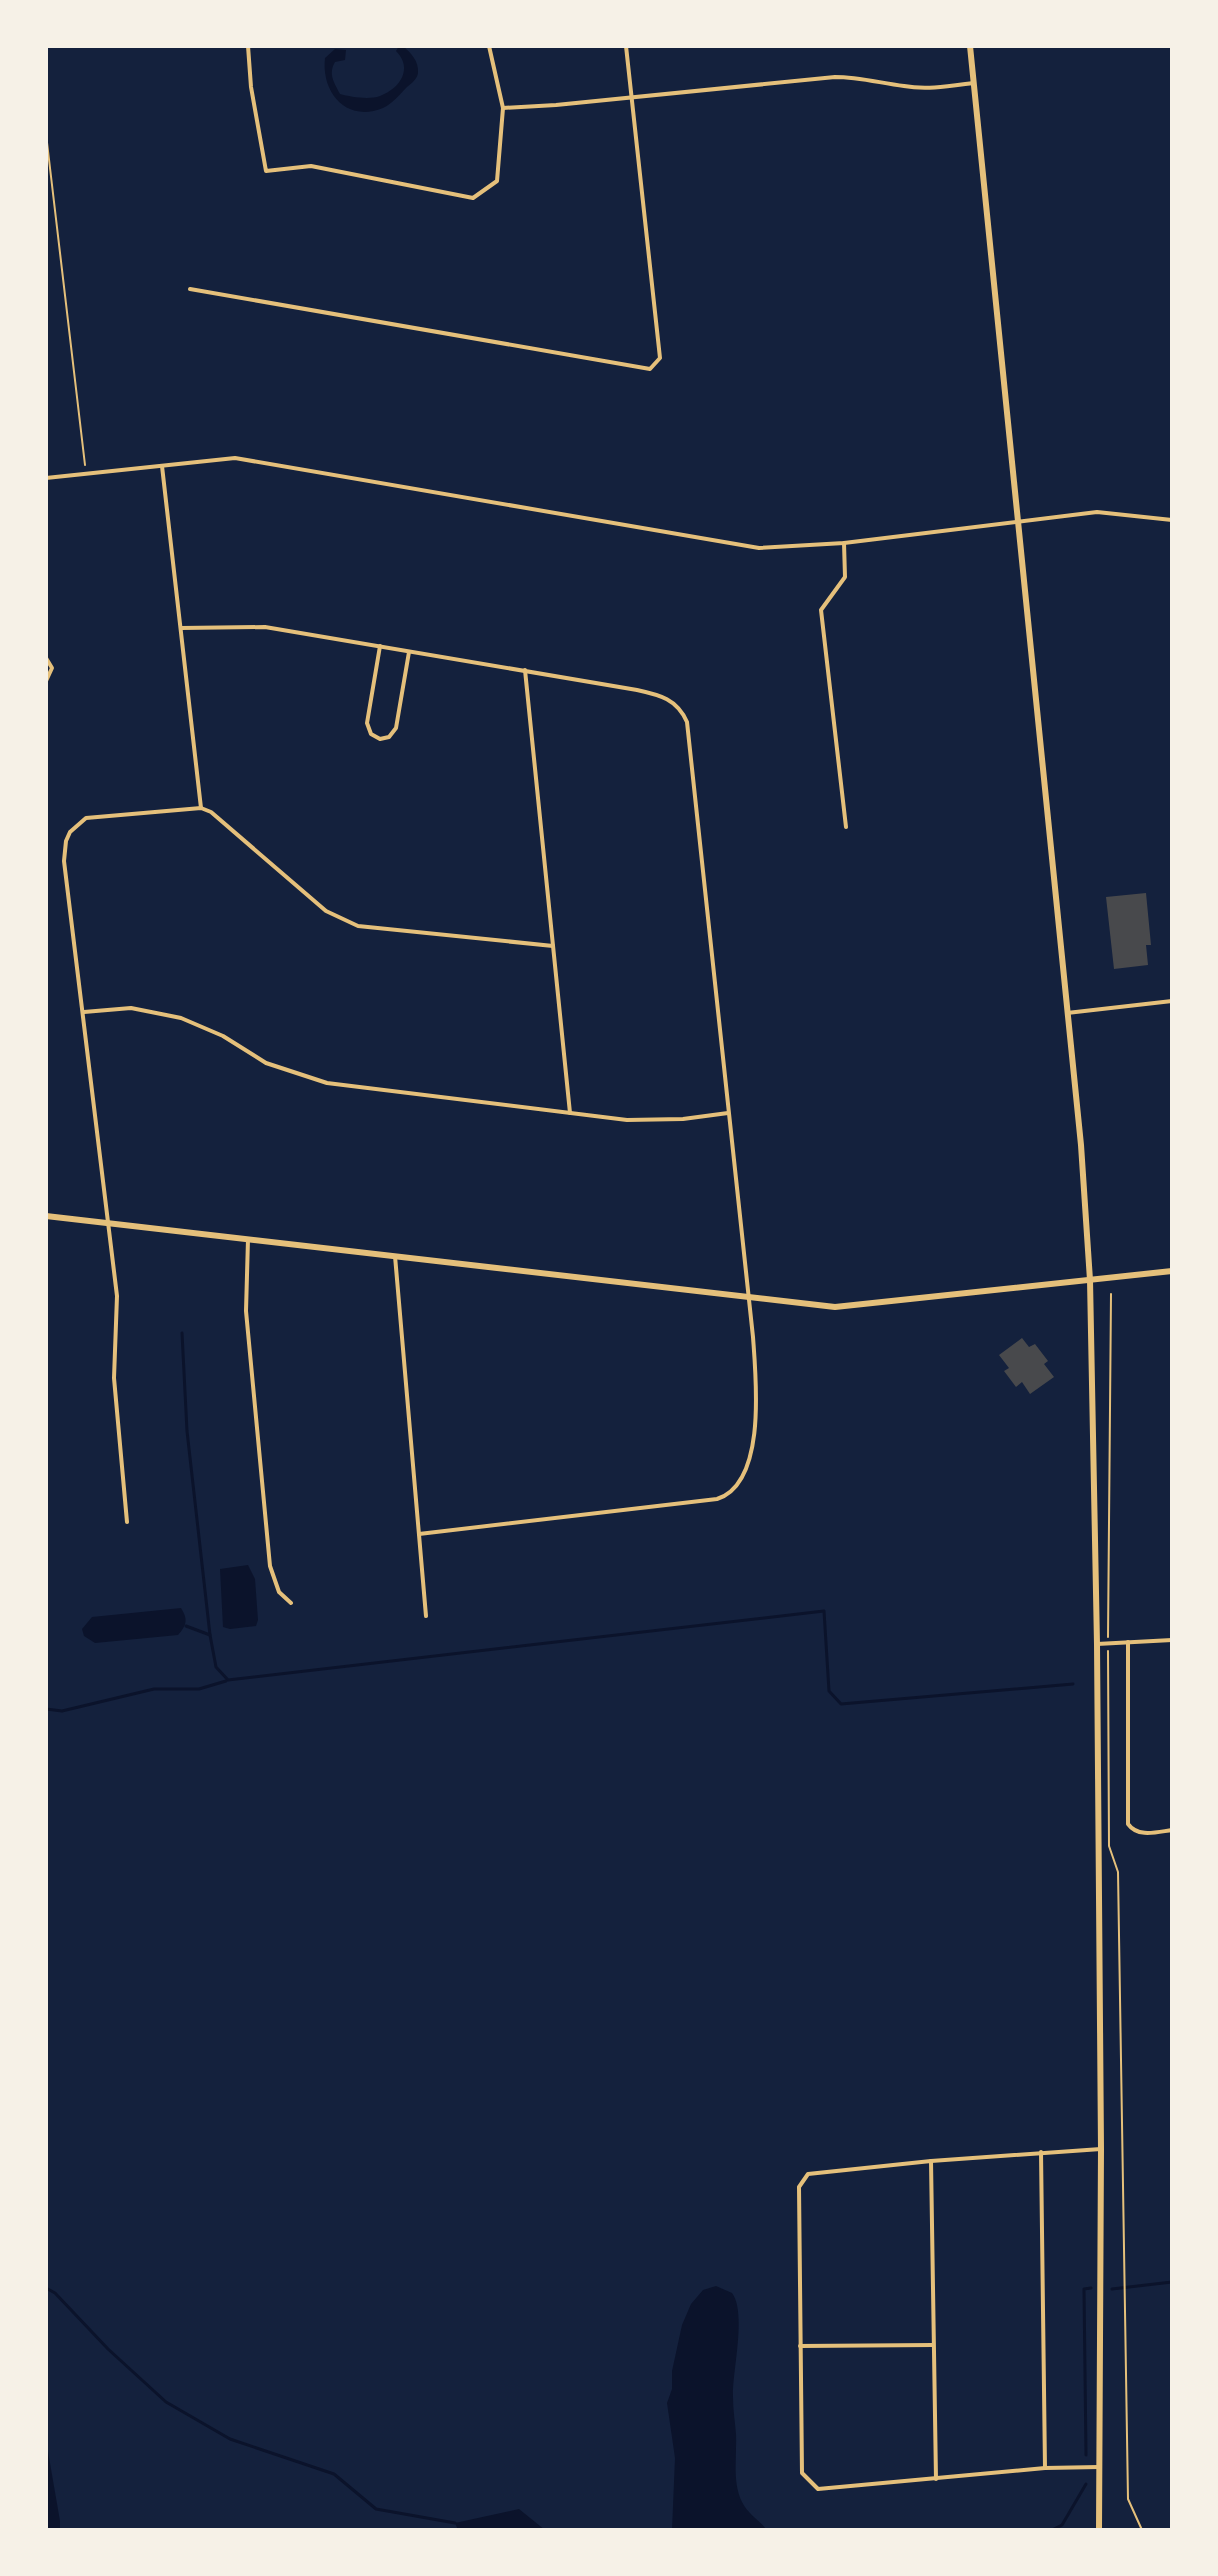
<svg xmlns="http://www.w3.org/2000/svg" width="1218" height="2576" viewBox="0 0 1218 2576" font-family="'Fira Sans Condensed',sans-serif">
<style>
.water{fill:#0b132b}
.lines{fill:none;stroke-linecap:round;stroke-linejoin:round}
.stream{stroke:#0b132b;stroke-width:3}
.building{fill:#48494c}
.path{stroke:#e5c07b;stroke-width:2}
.minor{stroke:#e5c07b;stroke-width:4}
.tertiary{stroke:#e5c07b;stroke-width:6}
</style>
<rect width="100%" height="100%" fill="#14213d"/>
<g class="water">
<path d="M399 46H403C411 53 419 61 418 73 417 79 412 83 407 87 400 94 392 104 383 108 346 123 321 92 325 58L335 49 346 50 345 60 335 62C328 74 334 82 340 94 351 97 369 100 380 96 401 88 413 68 396 51Z"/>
<polygon points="248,1565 255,1579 258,1620 256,1626 230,1629 223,1627 220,1569"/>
<path d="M181 1608C188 1619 187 1625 178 1635L95 1643 84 1636 82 1629 92 1617Z"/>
<path d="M716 2286 732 2293C747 2313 732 2372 733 2397 733 2410 735 2422 736 2434 737 2457 732 2482 742 2502 748 2514 759 2520 767 2530H672L675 2458 667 2403 672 2389V2371L682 2325 691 2304 703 2290Z"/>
<polygon points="46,2440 60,2521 60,2530 46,2530"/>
<polygon points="519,2509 545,2530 458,2530 455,2523"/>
</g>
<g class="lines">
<g class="stream">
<polyline points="182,1333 187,1431 210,1635 216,1667 228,1680 824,1611 829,1691 841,1704 1073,1684"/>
<polyline points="186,1626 210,1635"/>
<polyline points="46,1709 62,1711 154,1689 199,1689 226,1681"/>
<polyline points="46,2288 55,2293 108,2349 166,2402 230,2439 334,2474 376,2509 455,2523"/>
<polyline points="1112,2289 1172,2282"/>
<polyline points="1086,2455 1084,2289 1091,2288"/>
<polyline points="1052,2530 1062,2525 1086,2484"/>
</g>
</g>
<g class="building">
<polygon points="1146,893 1151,945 1146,945 1148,965 1114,969 1106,897"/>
<polygon points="1022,1338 1029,1347 1035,1344 1048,1361 1044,1364 1054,1377 1030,1394 1022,1382 1016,1387 1004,1371 1009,1368 999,1355"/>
</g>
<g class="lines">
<g class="path">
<polyline points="46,134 85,465"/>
<polyline points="1108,1637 1111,1294"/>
<polyline points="1108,1651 1109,1846 1118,1872 1128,2499 1142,2530"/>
</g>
<g class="minor">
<polyline points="248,46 251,87 266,171 311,166 473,198 497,181 503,108 489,46"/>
<path d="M503 108 556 105 835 77C859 77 880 83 904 86 927 90 950 86 973 83"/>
<polyline points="190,289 650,369 660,358 626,46"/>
<polyline points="162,466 201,808"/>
<polyline points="46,478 235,458 759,548 844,543 1097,512 1172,520"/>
<polyline points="844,543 845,577 821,610 846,827"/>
<path d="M181 628 265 627 637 690C660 695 677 699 687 722L753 1337C756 1379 767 1483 717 1499L419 1534"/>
<polyline points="380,646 367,723 371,734 380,739 389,737 396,728 409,652"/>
<polyline points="46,658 52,668 46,681"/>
<polyline points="525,670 570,1113"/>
<polyline points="84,1012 131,1008 181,1018 223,1036 266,1063 327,1083 627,1120 683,1119 728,1113"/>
<polyline points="1067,1013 1172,1001"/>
<polyline points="248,1239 246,1311 270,1566 279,1592 291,1603"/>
<polyline points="395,1256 426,1616"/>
<polyline points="127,1522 114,1378 117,1296 64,861 66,841 70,832 86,818 201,808 211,812 326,911 358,926 553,946"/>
<path d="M1128 1642V1824C1138 1838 1157 1832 1172 1830"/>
<polyline points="1097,1644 1172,1640"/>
<polyline points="1041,2152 1045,2468"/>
<polyline points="931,2161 936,2479"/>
<polyline points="800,2346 933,2345"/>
<polyline points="1099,2467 1045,2468 818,2489 802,2473 799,2187 808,2174 931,2161 1101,2149"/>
</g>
<g class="tertiary">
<polyline points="970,46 1081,1145 1090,1280 1097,1644 1101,2149 1099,2530"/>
<polyline points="46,1216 835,1307 1172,1271"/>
</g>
</g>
<rect width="1218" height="2576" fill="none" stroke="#f6f1e7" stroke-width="96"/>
</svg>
